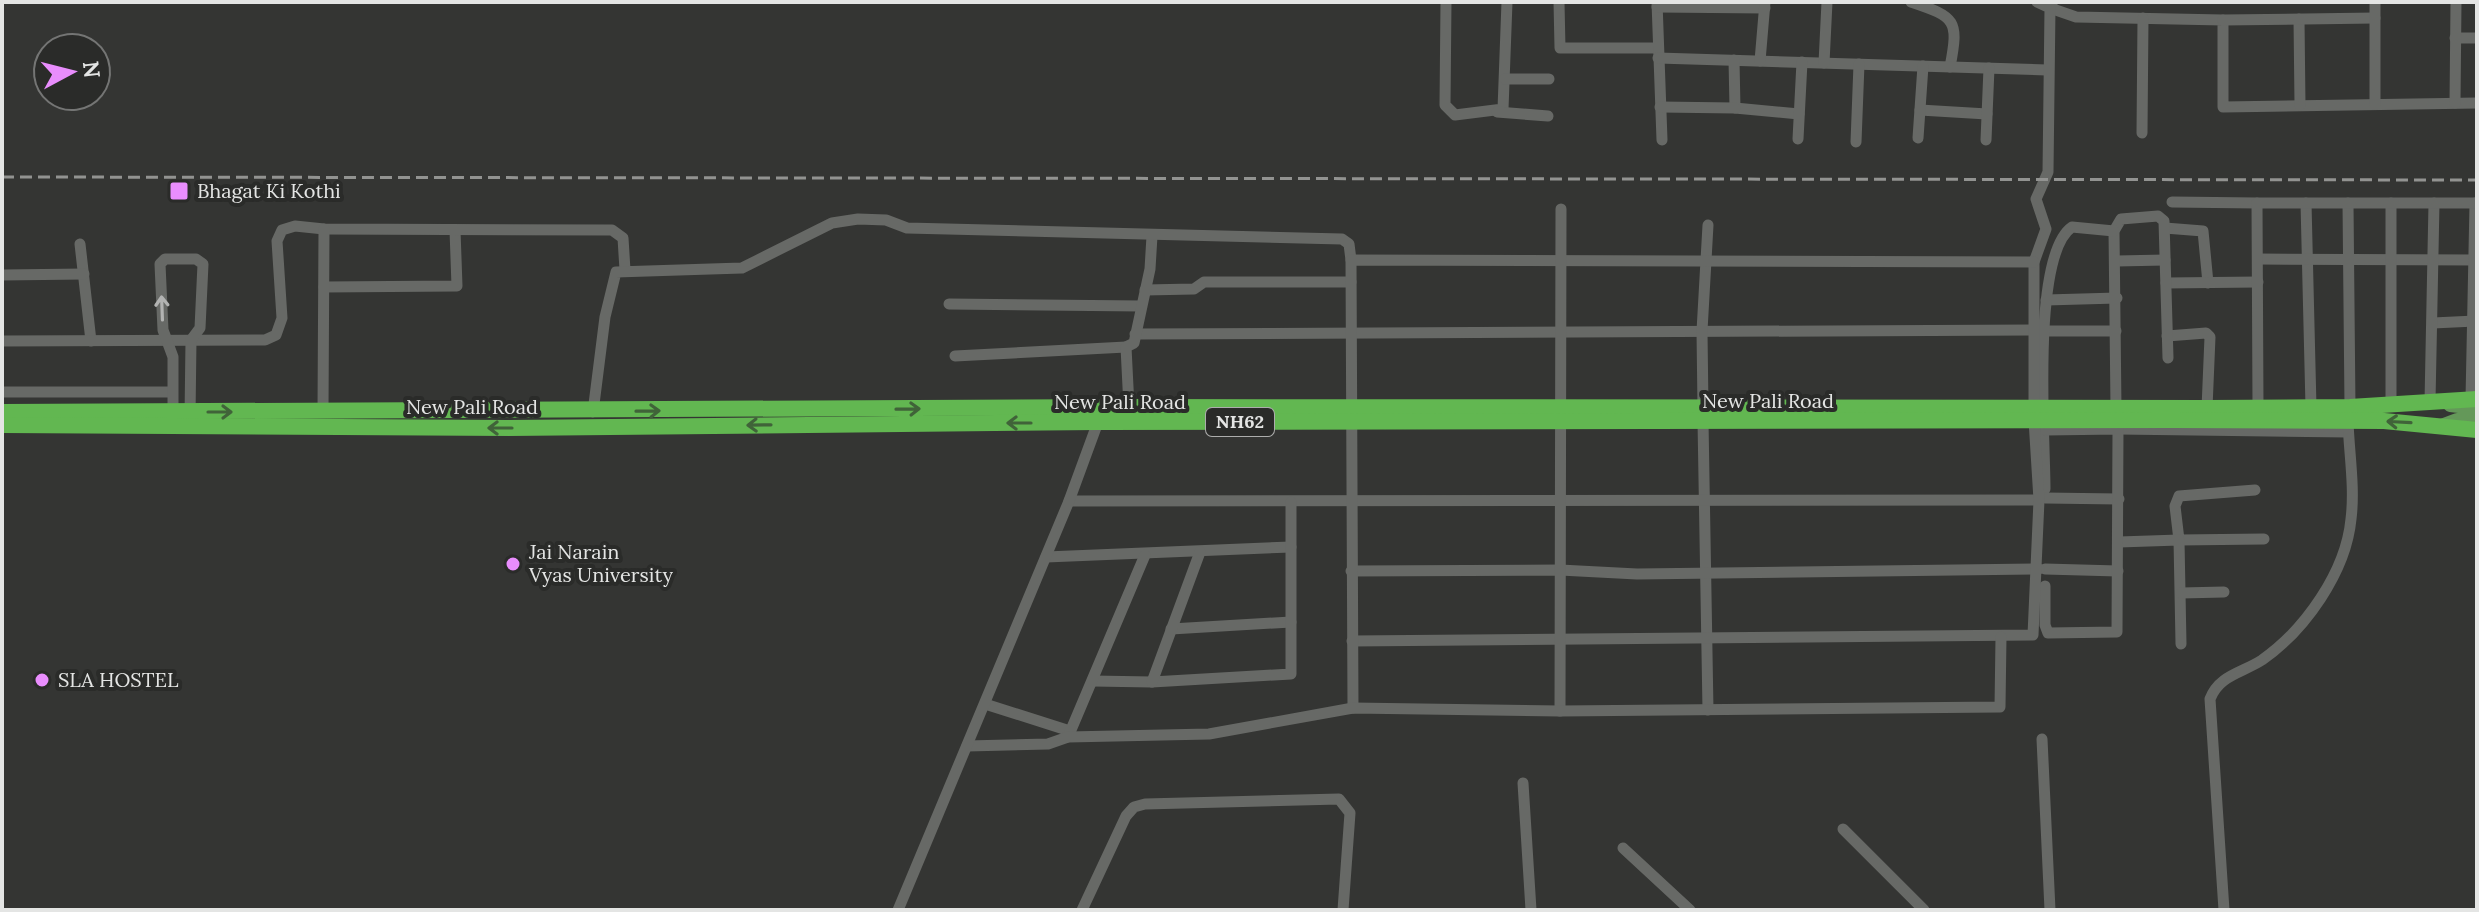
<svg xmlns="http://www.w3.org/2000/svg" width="2479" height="912" viewBox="0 0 2479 912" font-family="Lora,serif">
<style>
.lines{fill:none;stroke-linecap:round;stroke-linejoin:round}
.minor{stroke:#676966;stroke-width:11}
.major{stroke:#649859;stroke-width:14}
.highway{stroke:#62b751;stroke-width:16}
.rail{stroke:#929391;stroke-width:3;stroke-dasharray:12 6;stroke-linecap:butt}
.oneway{stroke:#b2b3b2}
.oneway2{stroke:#406339}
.poi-dot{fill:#e98dfd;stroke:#2a2b29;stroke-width:3}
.labels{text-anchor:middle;stroke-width:8;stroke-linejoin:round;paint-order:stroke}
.shield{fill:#2a2b29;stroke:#acadac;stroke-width:2}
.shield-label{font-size:18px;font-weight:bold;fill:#e4e5e4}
.poi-label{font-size:20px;fill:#e4e5e4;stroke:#2a2b29;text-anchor:start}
.street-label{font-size:20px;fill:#e4e5e4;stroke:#2a2b29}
</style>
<rect width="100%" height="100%" fill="#343533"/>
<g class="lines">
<g class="minor">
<polyline points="1446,2 1445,105 1455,115 1503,109 1507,2"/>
<polyline points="1559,2 1560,48 1658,48"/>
<polyline points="1657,2 1662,140"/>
<path d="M1911 2C1956 17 1959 20 1950 67"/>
<polyline points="2052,4 2050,8 2076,17 2223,20 2223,107 2477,103"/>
<polyline points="1657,7 1765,8"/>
<polyline points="2299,19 2300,105"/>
<polyline points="2223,20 2375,18"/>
<polyline points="2455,38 2477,38"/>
<polyline points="1658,58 2047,70"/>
<polyline points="1734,60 1735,108 1799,114"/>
<polyline points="1760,61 1765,2"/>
<polyline points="1824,63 1827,2"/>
<polyline points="1505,79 1549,79"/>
<polyline points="2455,103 2456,2"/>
<polyline points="2375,104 2375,2"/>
<polyline points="1660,107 1735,108"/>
<polyline points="1920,110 1987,114"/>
<polyline points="1497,112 1548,116"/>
<polyline points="2142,133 2143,18"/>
<polyline points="1918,138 1923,66"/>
<polyline points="1798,139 1802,62"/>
<polyline points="1986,140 1989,68"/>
<polyline points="1856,142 1859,64"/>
<polyline points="2172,202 2257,203"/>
<polyline points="2306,203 2311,407"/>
<polyline points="2348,203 2350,407"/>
<polyline points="2165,228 2203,231 2208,283"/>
<polyline points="80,244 91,341"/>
<polyline points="2258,259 2477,260"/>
<polyline points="2117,261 2165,260"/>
<polyline points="2,275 84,274"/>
<polyline points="2166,283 2258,282"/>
<polyline points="324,287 457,286 455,230"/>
<polyline points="1145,290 1194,289 1204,282 1351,282"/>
<polyline points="2046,300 2117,298"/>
<polyline points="949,304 1141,306"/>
<polyline points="2433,323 2475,321"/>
<polyline points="2044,331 2116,331"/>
<polyline points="1135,334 2032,330"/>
<polyline points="2167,336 2206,333 2210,337 2207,408"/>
<polyline points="2,341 265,340 276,335 282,318 277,241 282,230 295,226 324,229 612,230 623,238 625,270"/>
<polyline points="955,356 1126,347"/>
<polyline points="2,392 172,392"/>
<polyline points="2471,399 2475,203"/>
<polyline points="2430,402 2434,203"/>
<polyline points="2391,406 2391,203"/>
<polyline points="1129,407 1126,347 1134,343 1150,269 1152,236"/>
<polyline points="2258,407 2257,203 2477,203"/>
<polyline points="2116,408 2114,231 2121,219 2158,216 2164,221 2168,358"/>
<polyline points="1703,409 1702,331 1708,225"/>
<polyline points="323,412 324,229"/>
<polyline points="593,412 605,317 616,272 742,268 832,223 858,219 886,220 907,228 1342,239 1349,244 1351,260"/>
<polyline points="173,417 173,357 163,330 160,264 165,259 196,259 203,264 200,328 191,340 190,417"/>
<polyline points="1703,421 1708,710"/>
<polyline points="2118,429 2348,432"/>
<path d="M2045 489C2045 438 2031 255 2072 227L2114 231"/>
<polyline points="2255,490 2179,496 2175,506 2179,540 2264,539"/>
<polyline points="2045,498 2119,499"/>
<polyline points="1069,501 2039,500"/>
<polyline points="2119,542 2179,540 2181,644"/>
<polyline points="1046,557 1291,547"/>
<polyline points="2045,569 2118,571"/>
<polyline points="1351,571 1560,570 1637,574 2039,569"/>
<polyline points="2045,586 2045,625 2048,633 2117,632 2118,429 2046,430"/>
<polyline points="2181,593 2224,592"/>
<polyline points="1171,629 1291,622"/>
<polyline points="1352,641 2033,635 2039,500 2034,420 2034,262 2046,229 2036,199 2048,172 2050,8 2037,2"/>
<polyline points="1093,681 1152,682 1291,674 1291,502"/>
<polyline points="1152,682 1200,552"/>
<polyline points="985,704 1070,731"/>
<polyline points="1353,708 1351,260 2034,262"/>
<polyline points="1560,711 1561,209"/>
<polyline points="1068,737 1145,555"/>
<polyline points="2042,739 2050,910"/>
<polyline points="967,746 1048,744 1068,737 1209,734 1353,708 1560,711 2000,707 2001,637"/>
<polyline points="1523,783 1531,910"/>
<polyline points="1843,829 1924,910"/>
<polyline points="1623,848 1690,910"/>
<polyline points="898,910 1069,501 1098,422"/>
<polyline points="1082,910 1126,816 1134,807 1145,804 1339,799 1350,813 1343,910"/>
<path d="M2224 910 2210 699C2219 675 2242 673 2262 660 2305 630 2346 572 2351 519 2355 487 2349 453 2348 421"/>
</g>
<g class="major">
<polyline points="2450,405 2477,408"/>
<polyline points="2441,426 2457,420 2477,420"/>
</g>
<g class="highway">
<polyline points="2,412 1129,407 2207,408 2350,407 2477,399"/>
<polyline points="2,425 509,428 1098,422 2172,420 2384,421 2477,430"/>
</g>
<polyline class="rail" points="2,177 2477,180"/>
</g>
<defs><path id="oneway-shaft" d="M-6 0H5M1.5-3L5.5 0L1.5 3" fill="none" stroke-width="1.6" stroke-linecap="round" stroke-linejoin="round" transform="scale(2)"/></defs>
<use class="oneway" href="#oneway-shaft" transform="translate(162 308) rotate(-92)"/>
<g class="oneway2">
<use href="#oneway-shaft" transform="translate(908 409) rotate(-1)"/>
<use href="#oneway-shaft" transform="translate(648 411) rotate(-1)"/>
<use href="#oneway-shaft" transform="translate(220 412)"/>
<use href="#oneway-shaft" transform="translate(2399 422) rotate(-177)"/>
<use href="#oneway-shaft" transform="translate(1019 423) rotate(180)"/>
<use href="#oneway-shaft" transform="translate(759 425) rotate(179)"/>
<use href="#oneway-shaft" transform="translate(500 428) rotate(-180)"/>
</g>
<g class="poi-dot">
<rect x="169" y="181" width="20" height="20" rx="4"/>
<circle cx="513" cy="564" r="8"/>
<circle cx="42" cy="680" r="8"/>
</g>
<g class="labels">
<rect class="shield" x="1206" y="408" width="68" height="28" rx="6"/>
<g class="shield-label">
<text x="1240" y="428">NH62</text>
</g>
<g class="poi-label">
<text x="197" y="198">Bhagat Ki Kothi</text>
<text x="529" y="559">Jai Narain<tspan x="529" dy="23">Vyas University</tspan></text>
<text x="58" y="687">SLA HOSTEL</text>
</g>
<g class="street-label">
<text x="1768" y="408">New Pali Road</text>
<text x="1120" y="409">New Pali Road</text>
<text x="472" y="414">New Pali Road</text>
</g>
</g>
<rect width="2479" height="912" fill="none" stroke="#e4e5e4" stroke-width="8"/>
<g transform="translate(72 72) rotate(83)"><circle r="38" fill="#2a2b29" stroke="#747574" stroke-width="2"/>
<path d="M0-6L14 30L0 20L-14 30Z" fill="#e98dfd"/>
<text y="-12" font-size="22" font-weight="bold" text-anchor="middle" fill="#e4e5e4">N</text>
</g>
</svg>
